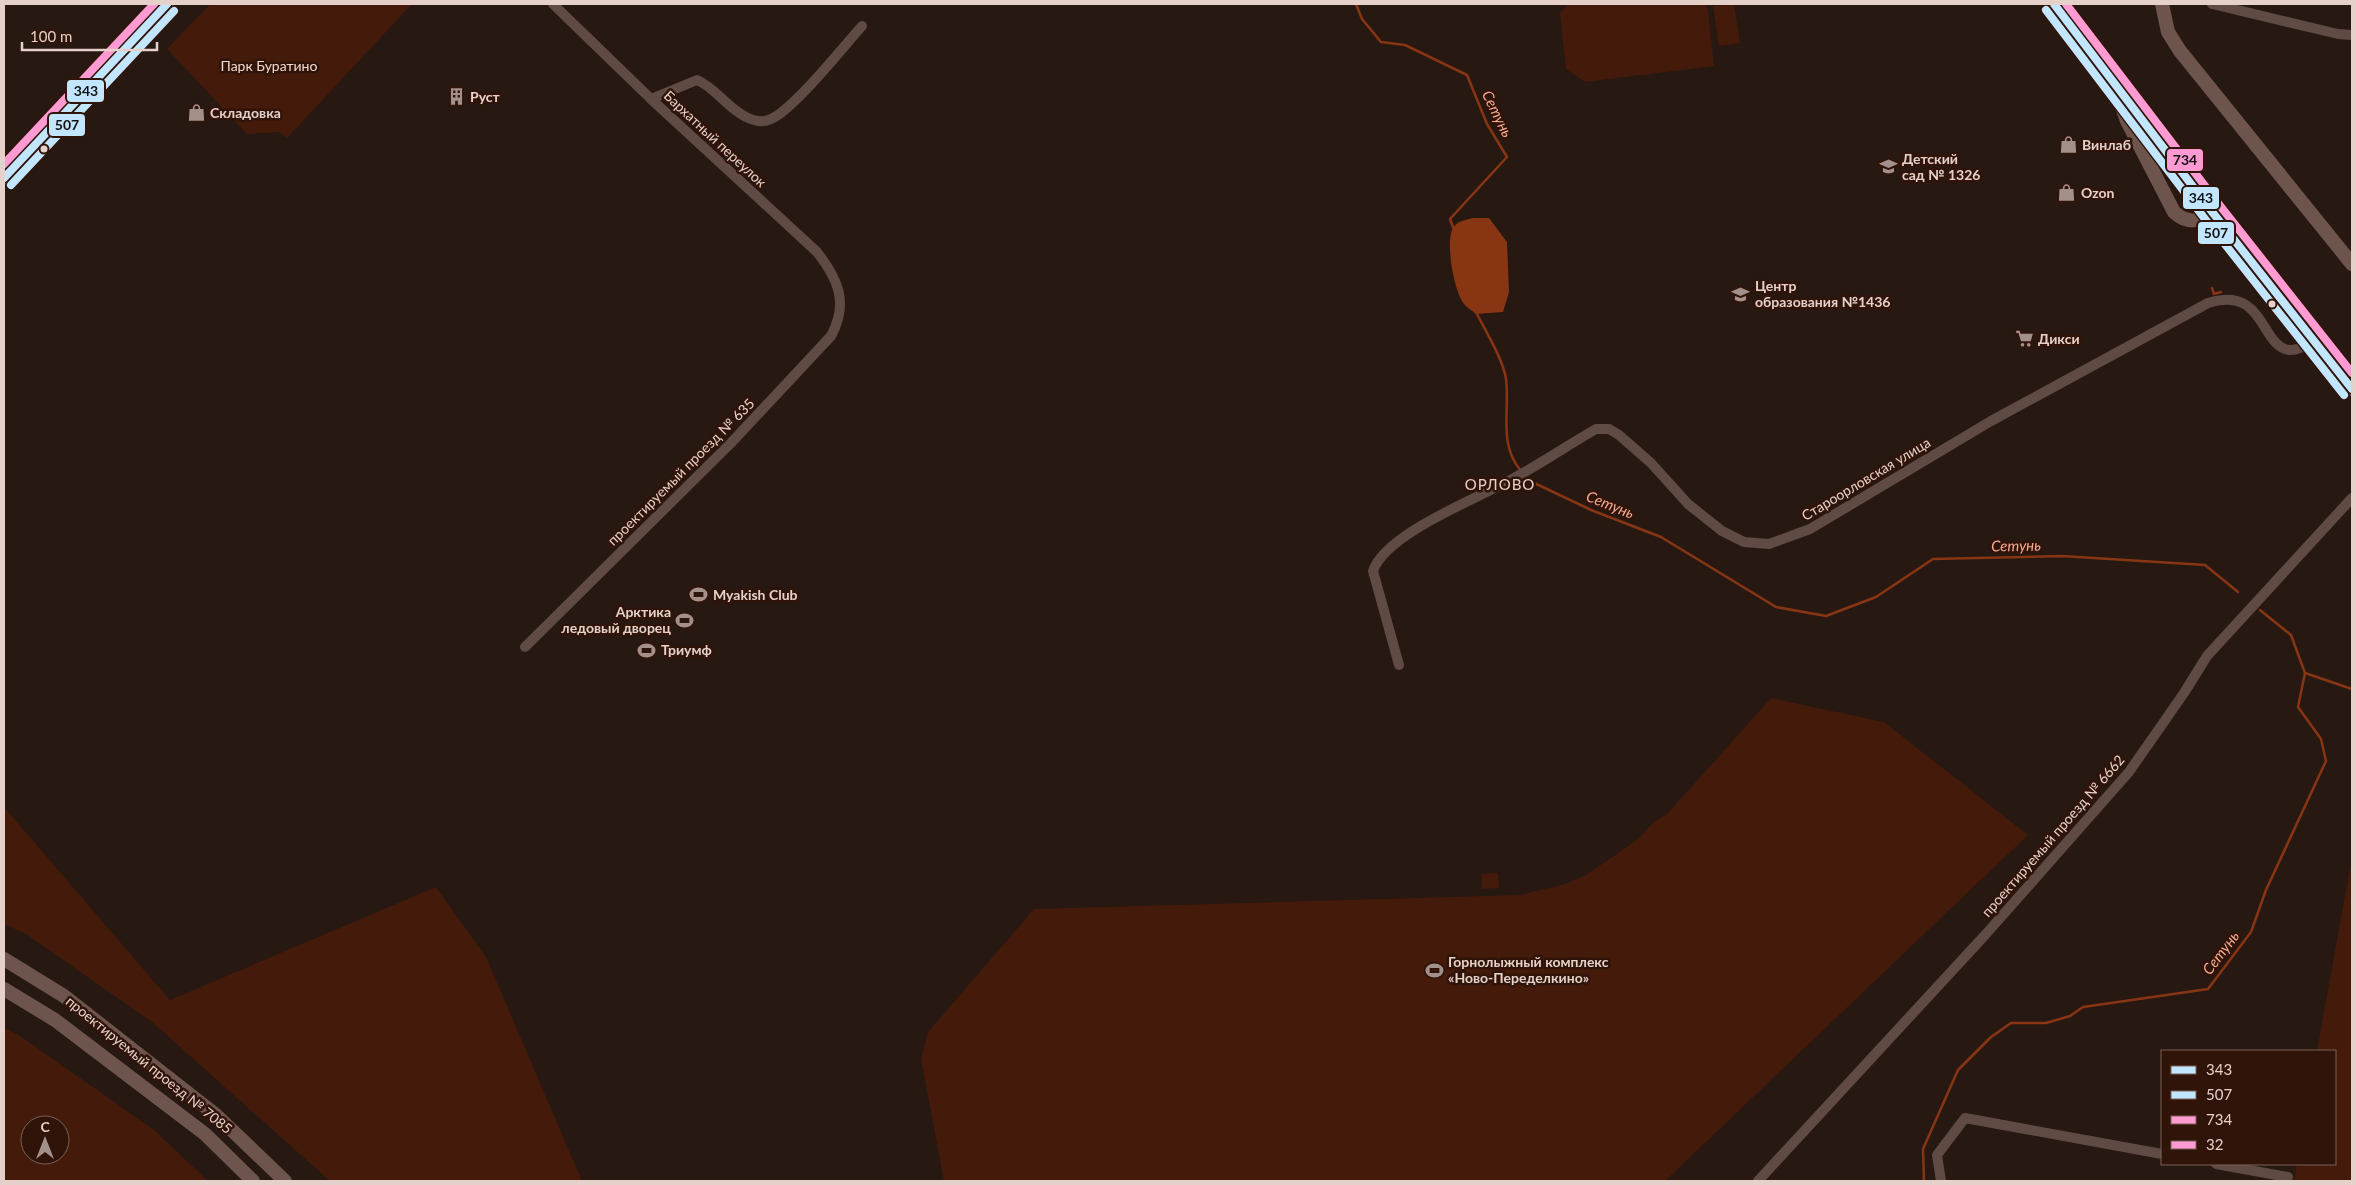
<svg xmlns="http://www.w3.org/2000/svg" width="2356" height="1185" viewBox="0 0 2356 1185" font-family="Lato,sans-serif">
<style>
.green{fill:#441a0a;fill-rule:evenodd}
.water{fill:#883514}
.lines{fill:none;stroke-linecap:round;stroke-linejoin:round}
.stream{stroke:#883514;stroke-width:2.5}
.street{stroke:#5f4b44;stroke-width:10}
.secondary{stroke:#6d554e;stroke-width:14}
.bus-1-casing{stroke:#30140a;stroke-width:11}
.bus-2-casing{stroke:#30140a;stroke-width:11}
.bus-3-casing{stroke:#30140a;stroke-width:11}
.bus-4-casing{stroke:#30140a;stroke-width:11}
.bus-1{stroke:#c2e6ff;stroke-width:8}
.bus-2{stroke:#c2e6ff;stroke-width:8}
.bus-3{stroke:#ff9ad2;stroke-width:8}
.bus-4{stroke:#ff9ad2;stroke-width:8}
.bus-dot{fill:#e5d1ca;stroke:#30140a;stroke-width:2}
.labels{text-anchor:middle;stroke-width:5;stroke-linejoin:round;paint-order:stroke}
.park-label{font-size:14px;fill:#f2d8cf;stroke:#30140a}
.poi-label{font-size:14px;font-weight:bold;fill:#e5d1ca;stroke:#30140a;text-anchor:start}
.street-label{font-size:14px;fill:#e5d1ca;stroke:#30140a}
.water-label{font-size:15px;font-style:italic;fill:#f4aa90;stroke:#30140a}
.neighbourhood-label{font-size:15px;letter-spacing:1px;fill:#e5d1ca;stroke:#30140a}
.line-badge{stroke:#30140a;stroke-width:2}
.pale-badge-label{font-size:14px;text-anchor:middle;font-weight:bold;fill:#111}
</style>
<rect width="100%" height="100%" fill="#281812"/>
<g class="green">
<polygon points="210,4 412,4 287,138 280,132 247,134 167,49"/>
<polygon points="1568,4 1707,4 1714,66 1585,82 1566,69 1560,13"/>
<polygon points="1734,4 1740,43 1719,46 1713,6"/>
<polygon points="1771,698 1884,722 2028,835 1665,1181 944,1181 921,1059 928,1032 1034,909 1520,895 1565,884 1586,875 1637,840 1654,822 1668,813"/>
<polygon points="4,807 170,1000 436,887 486,957 582,1181 330,1181 152,1022 26,934 4,924"/>
<polygon points="2352,857 2352,1181 2294,1181 2297,1164 2335,1164 2335,1051 2317,1051"/>
<polygon points="1498,873 1499,888 1482,889 1481,874"/>
<path d="M4 1028 20 1036 154 1130 208 1181H4ZM30 1125H60V1155H30Z"/>
</g>
<path class="water" d="M1473 218H1489L1507 242 1509 292 1503 312 1476 314C1473 311 1467 308 1464 304 1454 291 1445 243 1453 228 1457 221 1465 220 1473 218Z"/>
<g class="lines">
<g class="stream">
<polyline points="1356,4 1362,19 1381,42 1405,45 1467,75 1487,124 1507,157 1450,219 1454,230"/>
<polyline points="2212,288 2214,294 2221,292"/>
<path d="M1476 312C1485 330 1503 359 1506 379 1510 411 1498 444 1521 471"/>
<polyline points="1524,475 1528,480 1591,510 1661,537 1776,607 1826,616 1876,597 1933,559 2062,556 2205,565 2238,592"/>
<polyline points="2305,673 2352,689"/>
<polyline points="1924,1181 1923,1149 1958,1070 1991,1037 2011,1023 2046,1023 2070,1016 2083,1007 2208,989 2251,932 2266,890 2326,761 2321,739 2298,707 2305,673 2291,635 2260,610"/>
</g>
<g class="street">
<polyline points="2212,4 2338,34 2352,35"/>
<path d="M651 99 697 80C716 88 727 108 746 117 753 121 763 123 771 119 794 109 843 47 862 26"/>
<path d="M525 647 731 443 831 336C849 303 838 279 817 252L651 99 553 4"/>
<path d="M1399 665 1373 571C1386 533 1479 498 1514 478 1542 463 1568 445 1596 429H1609L1619 435 1651 463 1688 504 1722 531 1744 542 1769 544 1810 529 1991 421 2208 303C2265 285 2260 346 2289 350 2298 351 2307 344 2314 340"/>
<polyline points="2216,1164 2288,1177"/>
<polyline points="1758,1181 1986,934 2129,772 2184,693 2207,656 2352,498"/>
<polyline points="1941,1181 1937,1155 1965,1118 2162,1154"/>
</g>
<g class="secondary">
<polyline points="2054,4 2213,213 2352,389"/>
<polyline points="2162,4 2168,32 2180,51 2352,264"/>
<path d="M2117 93 2127 121 2174 212C2187 224 2198 222 2213 213"/>
<polyline points="4,178 167,4"/>
<polyline points="4,959 64,996 216,1115 285,1181"/>
<polyline points="4,989 55,1020 205,1134 253,1181"/>
</g>
<defs>
<g id="bus-1">
<polyline points="2054,4 2213,213 2352,389"/>
<polyline points="4,178 167,4"/>
</g>
<g id="bus-2">
<polyline points="2046,10 2205,219 2344,395"/>
<polyline points="11,185 174,11"/>
</g>
<polyline id="bus-3" points="2066,4 2221,207 2352,373"/>
<polyline id="bus-4" points="4,164 154,4"/>
</defs>
<use href="#bus-1" class="bus-1-casing"/>
<use href="#bus-2" class="bus-2-casing"/>
<use href="#bus-3" class="bus-3-casing"/>
<use href="#bus-4" class="bus-4-casing"/>
<use href="#bus-1" class="bus-1"/>
<use href="#bus-2" class="bus-2"/>
<use href="#bus-3" class="bus-3"/>
<use href="#bus-4" class="bus-4"/>
</g>
<defs>
<symbol id="building-bare" viewBox="-9 -9 18 18"><path d="M-4-6H4V6H1V3H-1V6H-4ZM-2.5-4.3h1.7v1.8h-1.7ZM.8-4.3h1.7v1.8H.8ZM-2.5-1h1.7V.8h-1.7ZM.8-1h1.7V.8H.8Z" fill="#a3908a" stroke="#30140a" stroke-width="2.5" paint-order="stroke"/></symbol>
<symbol id="shop-bare" viewBox="-9 -9 18 18"><path d="M-5-2.5h2.3a2.7 3.5 0 0 1 5.4 0H5L5.5 6h-11ZM-1.5-2.5h3a1.5 2.3 0 0 0-3 0Z" fill="#a3908a" stroke="#30140a" stroke-width="2.5" paint-order="stroke"/></symbol>
<symbol id="school-bare" viewBox="-9 -9 18 18"><path d="M0-5L7-2L0 1L-7-2ZM-4 1L0 2.5L4 1V4Q0 6-4 4Z" fill="#a3908a" stroke="#30140a" stroke-width="2.5" paint-order="stroke"/></symbol>
<symbol id="supermarket-bare" viewBox="-9 -9 18 18"><path d="M-6-5.5h2.5l.6 2H6L4.5 2H-2.5L-4.4-4H-6ZM-1.5 3.2a1.3 1.3 0 1 0 .1 0ZM3 3.2a1.3 1.3 0 1 0 .1 0Z" fill="#a3908a" stroke="#30140a" stroke-width="2.5" paint-order="stroke"/></symbol>
<symbol id="stadium-bare" viewBox="-9 -9 18 18"><path d="M0-5a6.5 5 0 1 0 0 10a6.5 5 0 1 0 0-10ZM-3.5-1.8h7v3.6h-7Z" fill="#a3908a" stroke="#30140a" stroke-width="2.5" paint-order="stroke"/></symbol>
</defs>
<g fill-rule="evenodd">
<use href="#building-bare" x="444" y="84" width="25" height="25"/>
<use href="#shop-bare" x="184" y="100" width="25" height="25"/>
<use href="#shop-bare" x="2056" y="132" width="25" height="25"/>
<use href="#school-bare" x="1876" y="154" width="25" height="25"/>
<use href="#shop-bare" x="2054" y="180" width="25" height="25"/>
<use href="#school-bare" x="1728" y="282" width="25" height="25"/>
<use href="#supermarket-bare" x="2012" y="326" width="25" height="25"/>
<use href="#stadium-bare" x="686" y="582" width="25" height="25"/>
<use href="#stadium-bare" x="672" y="608" width="25" height="25"/>
<use href="#stadium-bare" x="634" y="638" width="25" height="25"/>
<use href="#stadium-bare" x="1422" y="958" width="25" height="25"/>
</g>
<g class="bus-dot">
<circle cx="44" cy="149" r="4.5"/>
<circle cx="2272" cy="304" r="4.5"/>
</g>
<g class="labels">
<g class="park-label">
<text x="269" y="71">Парк Буратино</text>
</g>
<g class="poi-label">
<text x="470" y="102">Руст</text>
<text x="210" y="118">Складовка</text>
<text x="2082" y="150">Винлаб</text>
<text x="1902" y="164">Детский<tspan x="1902" dy="16">сад № 1326</tspan></text>
<text x="2081" y="198">Ozon</text>
<text x="1755" y="291">Центр<tspan x="1755" dy="16">образования №1436</tspan></text>
<text x="2038" y="344">Дикси</text>
<text x="713" y="600">Myakish Club</text>
<text x="671" y="617" text-anchor="end">Арктика<tspan x="671" dy="16">ледовый дворец</tspan></text>
<text x="661" y="655">Триумф</text>
<text x="1448" y="967">Горнолыжный комплекс<tspan x="1448" dy="16">«Ново-Переделкино»</tspan></text>
</g>
<g class="street-label">
<text transform="translate(715 139) rotate(43)" y="5">Бархатный переулок</text>
<text transform="translate(681 472) rotate(-45)" y="5">проектируемый проезд № 635</text>
<text transform="translate(1866 479) rotate(-31)" y="5">Староорловская улица</text>
<text transform="translate(2053 836) rotate(-49)" y="5">проектируемый проезд № 6662</text>
<text transform="translate(149 1065) rotate(39)" y="5">проектируемый проезд № 7085</text>
</g>
<g class="water-label">
<text transform="translate(1497 114) rotate(64)" y="5">Сетунь</text>
<text transform="translate(1610 505) rotate(22)" y="5">Сетунь</text>
<text transform="translate(2016 546) rotate(-1)" y="5">Сетунь</text>
<text transform="translate(2221 953) rotate(-53)" y="5">Сетунь</text>
</g>
<g class="neighbourhood-label">
<text x="1500" y="490">ОРЛОВО</text>
</g>
</g>
<g class="line-badge">
<rect x="66" y="79" width="39" height="24" rx="5" fill="#c2e6ff"/>
<rect x="48" y="113" width="38" height="24" rx="5" fill="#c2e6ff"/>
<rect x="2166" y="148" width="38" height="24" rx="5" fill="#ff9ad2"/>
<rect x="2182" y="186" width="38" height="24" rx="5" fill="#c2e6ff"/>
<rect x="2197" y="221" width="38" height="24" rx="5" fill="#c2e6ff"/>
</g>
<g class="pale-badge-label">
<text x="86" y="96">343</text>
<text x="67" y="130">507</text>
<text x="2185" y="165">734</text>
<text x="2201" y="203">343</text>
<text x="2216" y="238">507</text>
</g>
<rect width="2356" height="1185" fill="none" stroke="#e5d1ca" stroke-width="10"/>
<rect x="2161" y="1050" width="175" height="115" fill="#30140a" stroke="#786057"/>
<rect x="2171" y="1066" width="25" height="8" fill="#c2e6ff" stroke="#786057"/>
<text x="2206" y="1075" font-size="15" fill="#e5d1ca">343</text>
<rect x="2171" y="1091" width="25" height="8" fill="#c2e6ff" stroke="#786057"/>
<text x="2206" y="1100" font-size="15" fill="#e5d1ca">507</text>
<rect x="2171" y="1116" width="25" height="8" fill="#ff9ad2" stroke="#786057"/>
<text x="2206" y="1125" font-size="15" fill="#e5d1ca">734</text>
<rect x="2171" y="1141" width="25" height="8" fill="#ff9ad2" stroke="#786057"/>
<text x="2206" y="1150" font-size="15" fill="#e5d1ca">32</text>
<g transform="translate(45 1140)"><circle r="24" fill="#30140a" stroke="#786057"/>
<path d="M0-4L9 19L0 12L-9 19Z" fill="#a3908a"/>
<text y="-8" font-size="14" font-weight="bold" text-anchor="middle" fill="#e5d1ca">С</text>
</g>
<path d="M22 42v8h135v-8" fill="none" stroke="#e5d1ca" stroke-width="2.5"/>
<text x="30" y="42" font-size="15" fill="#e5d1ca" stroke="#30140a" stroke-width="4" paint-order="stroke">100 m</text>
</svg>
